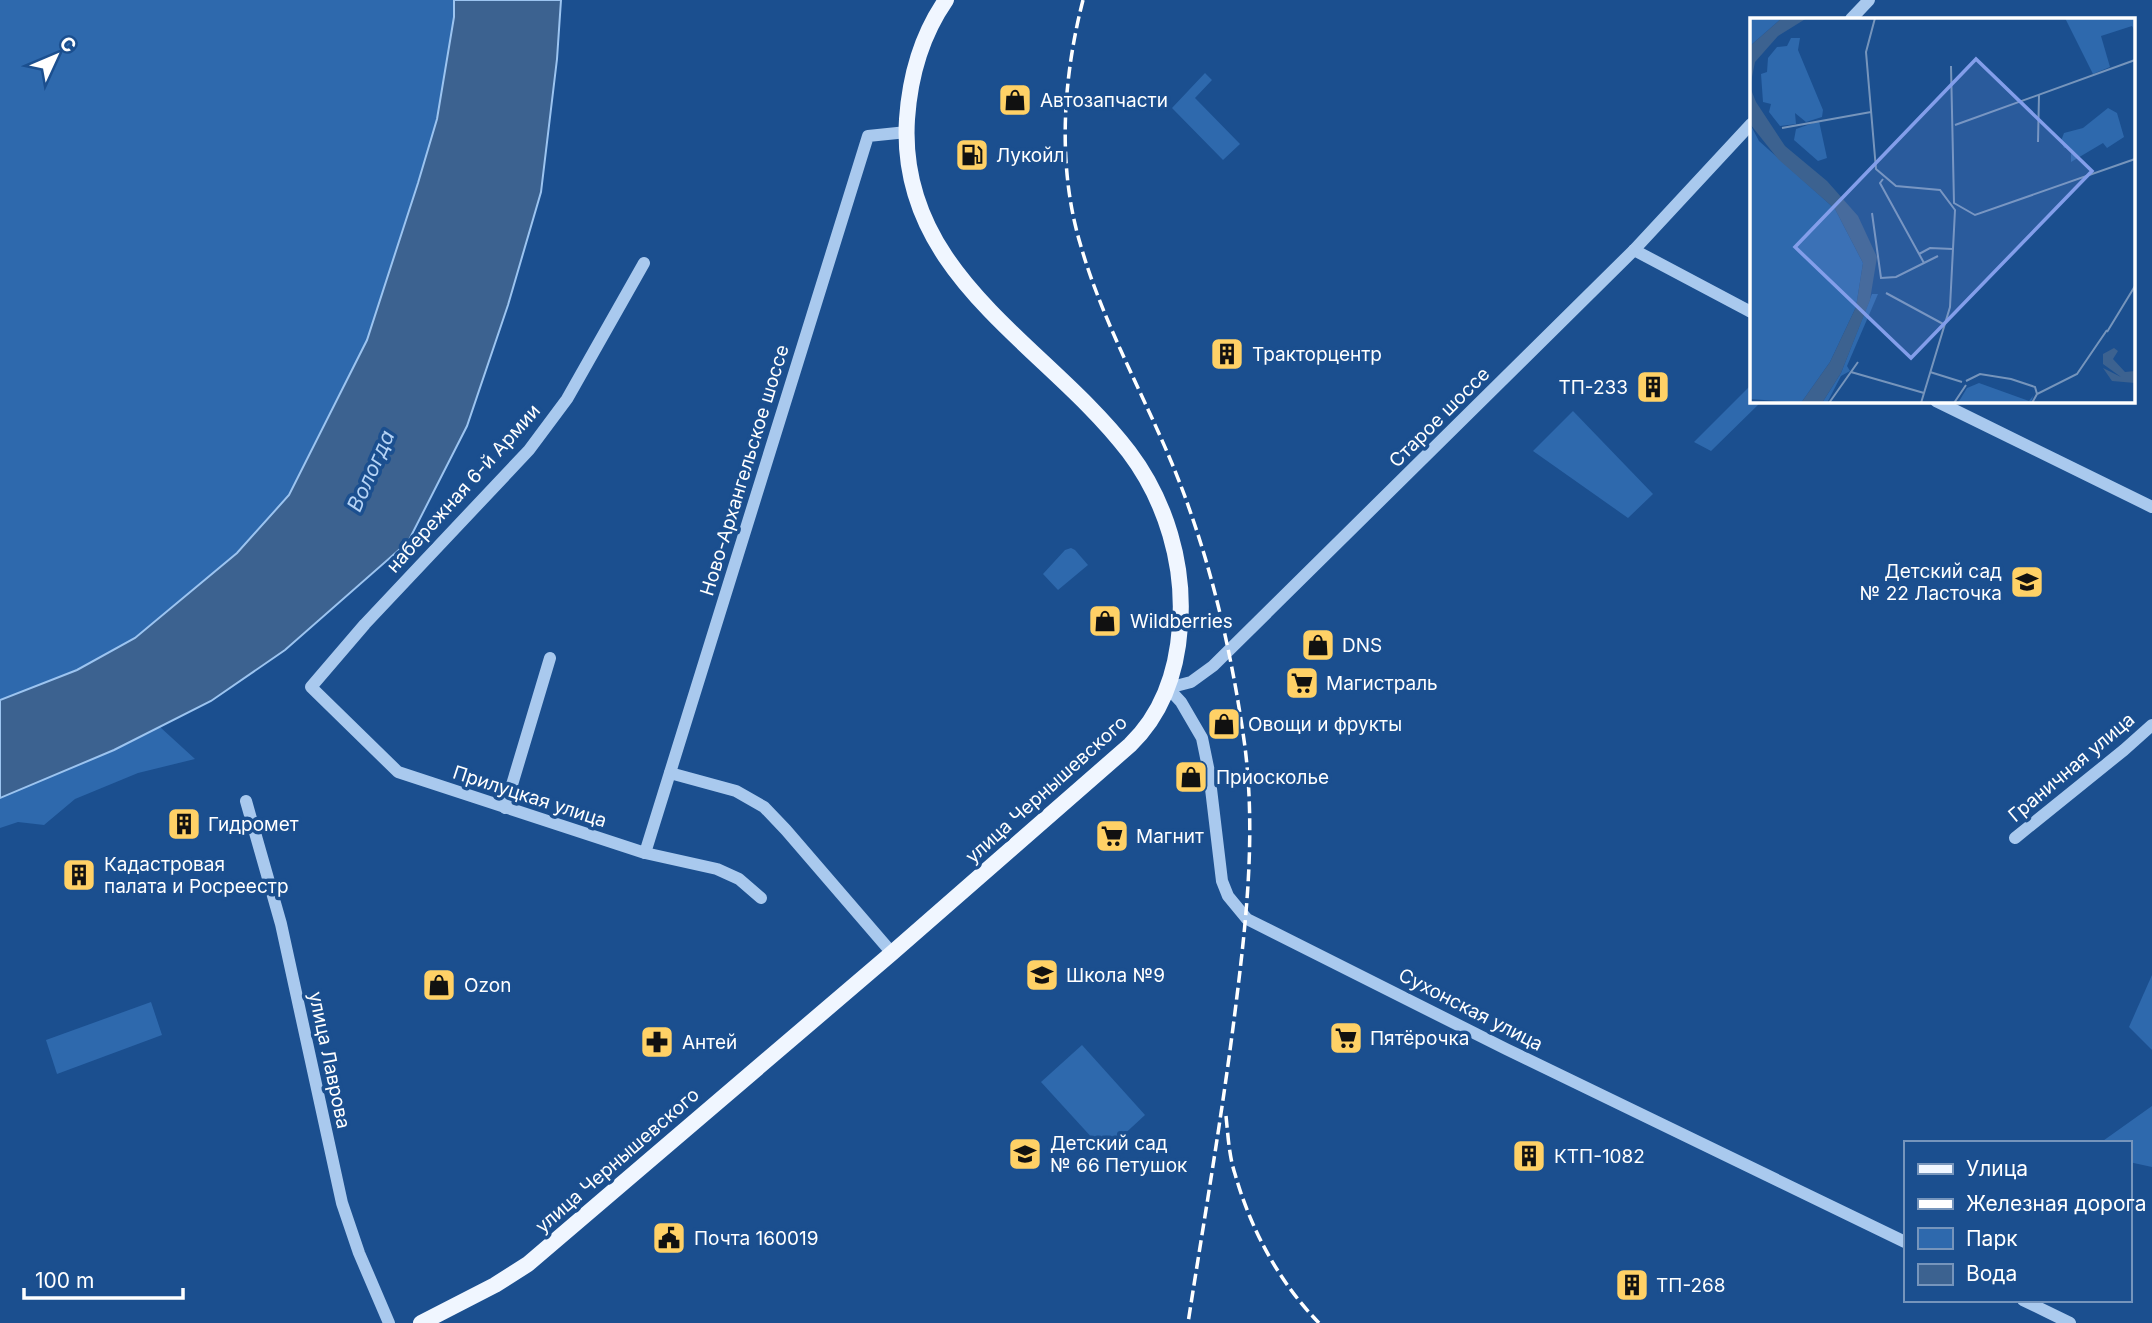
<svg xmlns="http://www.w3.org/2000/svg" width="2152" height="1323" viewBox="0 0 2152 1323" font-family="Inter,sans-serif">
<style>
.green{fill:#2e69ad}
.water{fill:#3c6290;stroke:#9cc4f0;stroke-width:2}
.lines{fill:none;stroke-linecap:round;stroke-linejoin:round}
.minor{stroke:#a9c9ee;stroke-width:12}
.major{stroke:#f0f6ff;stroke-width:16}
.rail{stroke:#fff;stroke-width:3.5;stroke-dasharray:12 5;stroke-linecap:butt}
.labels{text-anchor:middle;stroke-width:7;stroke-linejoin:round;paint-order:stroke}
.poi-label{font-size:19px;fill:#fff;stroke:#1b4f8f;text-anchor:start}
.street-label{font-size:19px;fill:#fff;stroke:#1b4f8f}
.water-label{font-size:21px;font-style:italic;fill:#b5d3f5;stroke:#1b4f8f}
.inset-road{fill:none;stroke:#7695bc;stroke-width:2}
.view{fill:#839eea;fill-opacity:0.15;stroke:#839eea;stroke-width:3.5}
.inset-edge{fill:none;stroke:#fff;stroke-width:3.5}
</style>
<rect width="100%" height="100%" fill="#1b4f8f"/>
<g class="green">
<polygon points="0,0 454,0 454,17 437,119 418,183 367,340 289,495 237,553 135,638 77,670 0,700"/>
<polygon points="1205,73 1212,80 1195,98 1240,144 1223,160 1172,108"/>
<polygon points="1751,385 1751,401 1762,401 1711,451 1694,442"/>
<polygon points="1573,411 1653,494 1628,518 1533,451"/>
<polygon points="1071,548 1075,550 1088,565 1058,590 1043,574 1065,550"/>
<polygon points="160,727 195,759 138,773 75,799 44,825 18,822 0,828 0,798 114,750"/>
<polygon points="2152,975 2152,1050 2129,1027"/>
<polygon points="151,1002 162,1035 57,1074 46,1040"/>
<polygon points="1082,1045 1145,1115 1105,1152 1041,1082"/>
<polygon points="2152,1106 2152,1167 2129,1162 2129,1143 2100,1143"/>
</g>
<polygon class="water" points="454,0 561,0 557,59 541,192 508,305 467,426 408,542 285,650 211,701 114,750 0,798 0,700 77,670 135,638 237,553 289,495 367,340 418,183 437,119 454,17"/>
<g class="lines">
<g class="minor">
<polyline points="1851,19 1869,0"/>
<polyline points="1634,250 1751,312"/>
<polyline points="644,263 567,399 529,450 365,624 311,687 398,772 645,853 717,869 739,879 761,898"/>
<polyline points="1936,401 2152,507"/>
<polyline points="1168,688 1181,702 1202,738 1209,772 1222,881 1228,896 1247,919 1506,1049 1905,1242"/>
<polyline points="1168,688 1191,682 1213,666 1634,250 1751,124"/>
<polyline points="670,773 736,791 764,807 786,830 892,953"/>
<polyline points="246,801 281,924 342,1203 359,1253 389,1323"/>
<polyline points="505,808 550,658"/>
<polyline points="2015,838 2124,750 2152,725"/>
<polyline points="645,853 868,136 907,132"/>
<polyline points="2023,1300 2070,1323"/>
</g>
<path class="major" d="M421 1323 495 1285 528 1264 892 953 1130 745C1163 713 1177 671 1180 626 1185 565 1166 501 1129 452 1047 344 897 276 907 119 910 76 921 36 946 0"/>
<g class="rail">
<path d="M1083 0C1063 78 1057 165 1080 243 1106 335 1158 418 1189 508 1216 584 1234 667 1245 747 1256 837 1246 924 1235 1012 1222 1116 1204 1220 1188 1323"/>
<path d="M1226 1116C1228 1135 1229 1156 1235 1174 1251 1230 1279 1282 1319 1323"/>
</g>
</g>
<defs>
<symbol id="shop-square" viewBox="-11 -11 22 22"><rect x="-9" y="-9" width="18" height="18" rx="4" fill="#ffd166" stroke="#1b4f8f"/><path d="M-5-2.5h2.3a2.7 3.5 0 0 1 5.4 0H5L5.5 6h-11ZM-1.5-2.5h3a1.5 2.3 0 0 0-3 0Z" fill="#111"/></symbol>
<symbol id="fuel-square" viewBox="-11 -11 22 22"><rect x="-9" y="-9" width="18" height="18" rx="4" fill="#ffd166" stroke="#1b4f8f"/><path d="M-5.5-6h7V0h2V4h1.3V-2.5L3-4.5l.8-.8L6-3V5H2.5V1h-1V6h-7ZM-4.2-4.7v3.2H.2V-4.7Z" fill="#111"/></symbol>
<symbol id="building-square" viewBox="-11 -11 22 22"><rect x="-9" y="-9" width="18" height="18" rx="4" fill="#ffd166" stroke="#1b4f8f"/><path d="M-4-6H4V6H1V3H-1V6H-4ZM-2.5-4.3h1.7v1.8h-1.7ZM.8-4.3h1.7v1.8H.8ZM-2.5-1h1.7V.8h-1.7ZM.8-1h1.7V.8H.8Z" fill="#111"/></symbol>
<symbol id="school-square" viewBox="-11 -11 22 22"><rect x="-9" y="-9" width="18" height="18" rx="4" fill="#ffd166" stroke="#1b4f8f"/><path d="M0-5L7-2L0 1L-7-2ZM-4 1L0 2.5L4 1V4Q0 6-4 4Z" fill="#111"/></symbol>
<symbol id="supermarket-square" viewBox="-11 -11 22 22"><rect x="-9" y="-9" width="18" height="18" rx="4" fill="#ffd166" stroke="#1b4f8f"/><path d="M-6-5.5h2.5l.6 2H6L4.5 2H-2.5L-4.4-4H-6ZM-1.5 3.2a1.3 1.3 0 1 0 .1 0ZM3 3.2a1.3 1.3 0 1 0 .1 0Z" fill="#111"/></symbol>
<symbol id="pharmacy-square" viewBox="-11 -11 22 22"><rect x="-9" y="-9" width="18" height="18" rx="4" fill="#ffd166" stroke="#1b4f8f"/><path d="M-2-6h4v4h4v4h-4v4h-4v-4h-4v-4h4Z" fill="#111"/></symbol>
<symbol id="civic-square" viewBox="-11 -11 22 22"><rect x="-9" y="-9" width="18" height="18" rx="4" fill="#ffd166" stroke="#1b4f8f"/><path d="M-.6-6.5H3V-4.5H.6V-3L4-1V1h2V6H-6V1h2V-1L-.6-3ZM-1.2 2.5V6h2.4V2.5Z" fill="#111"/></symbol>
</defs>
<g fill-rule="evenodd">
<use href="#shop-square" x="996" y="81" width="38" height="38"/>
<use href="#fuel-square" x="953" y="136" width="38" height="38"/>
<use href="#building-square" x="1208" y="335" width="38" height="38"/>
<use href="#building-square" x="1634" y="368" width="38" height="38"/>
<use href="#school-square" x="2008" y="563" width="38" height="38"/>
<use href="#shop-square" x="1086" y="602" width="38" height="38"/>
<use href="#shop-square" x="1299" y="626" width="38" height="38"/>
<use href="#supermarket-square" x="1283" y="664" width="38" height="38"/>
<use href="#shop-square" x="1205" y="705" width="38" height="38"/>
<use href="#shop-square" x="1172" y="758" width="38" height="38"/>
<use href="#building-square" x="165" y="805" width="38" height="38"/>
<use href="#supermarket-square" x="1093" y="817" width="38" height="38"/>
<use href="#building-square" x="60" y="856" width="38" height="38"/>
<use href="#school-square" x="1023" y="956" width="38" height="38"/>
<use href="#shop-square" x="420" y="966" width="38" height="38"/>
<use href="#supermarket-square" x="1327" y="1019" width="38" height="38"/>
<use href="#pharmacy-square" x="638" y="1023" width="38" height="38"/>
<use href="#school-square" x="1006" y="1135" width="38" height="38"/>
<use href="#building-square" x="1510" y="1137" width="38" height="38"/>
<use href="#civic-square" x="650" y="1219" width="38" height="38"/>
<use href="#building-square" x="1613" y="1266" width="38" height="38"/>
</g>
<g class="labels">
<g class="poi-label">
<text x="1040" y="107">Автозапчасти</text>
<text x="996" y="162">Лукойл</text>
<text x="1252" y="361">Тракторцентр</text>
<text x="1628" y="394" text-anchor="end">ТП-233</text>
<text x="2002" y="578" text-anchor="end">Детский сад<tspan x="2002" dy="22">№ 22 Ласточка</tspan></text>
<text x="1130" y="628">Wildberries</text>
<text x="1342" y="652">DNS</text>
<text x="1326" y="690">Магистраль</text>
<text x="1248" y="731">Овощи и фрукты</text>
<text x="1216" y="784">Приосколье</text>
<text x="208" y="831">Гидромет</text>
<text x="1136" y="843">Магнит</text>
<text x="104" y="871">Кадастровая<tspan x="104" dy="22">палата и Росреестр</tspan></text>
<text x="1066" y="982">Школа №9</text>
<text x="464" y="992">Ozon</text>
<text x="1370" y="1045">Пятёрочка</text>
<text x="682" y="1049">Антей</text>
<text x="1050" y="1150">Детский сад<tspan x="1050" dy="22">№ 66 Петушок</tspan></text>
<text x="1554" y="1163">КТП-1082</text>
<text x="694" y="1245">Почта 160019</text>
<text x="1656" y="1292">ТП-268</text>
</g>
<g class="street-label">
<text transform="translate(1439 417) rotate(-45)" y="7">Старое шоссе</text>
<text transform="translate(744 470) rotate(-73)" y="7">Ново-Архангельское шоссе</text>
<text transform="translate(463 488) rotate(-48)" y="7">набережная 6-й Армии</text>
<text transform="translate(2071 767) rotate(-40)" y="7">Граничная улица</text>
<text transform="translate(1046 789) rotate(-42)" y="7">улица Чернышевского</text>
<text transform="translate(530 796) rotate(18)" y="7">Прилуцкая улица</text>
<text transform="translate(1471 1009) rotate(27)" y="7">Сухонская улица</text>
<text transform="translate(330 1060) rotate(78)" y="7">улица Лаврова</text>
<text transform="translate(617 1160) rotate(-41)" y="7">улица Чернышевского</text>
</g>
<g class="water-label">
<text transform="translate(371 471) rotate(-66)" y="7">Вологда</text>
</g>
</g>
<g transform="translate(1750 18)">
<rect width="385" height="385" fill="#1b4f8f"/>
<path d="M1 0H32L0 28ZM315 0H385V13L382 8 351 18 360 49 343 56ZM41 20H50L48 32 73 92 72 99 56 104 45 95 46 106 30 108 19 94 21 86 13 84 11 56 17 54 18 40 27 29 37 28ZM358 90 367 95 374 119 357 130 353 125 321 144V130H314L311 123 314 115 333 110ZM69 103 77 140 68 143 44 122 46 111ZM0 106 9 123 85 191 113 245 106 289 80 344 51 385 0 381ZM122 276H128L97 348 100 353 91 358 77 385H72L91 355ZM229 365 279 383 283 378 281 385H208L217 370Z" fill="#2e69ad"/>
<path d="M32 0H57L28 18 5 44 0 69 6 84 35 128 77 163 108 198 127 239 120 282 91 355 72 385H51L80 344 106 289 113 245 85 191 28 141 0 106V28ZM364 330 368 333 363 341 375 354 385 353V365L362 363 353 350 371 359 353 346V336Z" fill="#3c6290"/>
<path class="inset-road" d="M125 0 116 34 126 151 146 168 190 172 205 192 200 289 171 385M201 48 204 185 225 197 385 141M205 107 385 42M32 110 121 94M288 124 289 77M133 161 130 165 174 245M122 195 131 260 146 259 188 238M169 236 180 230 203 231M136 275 195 307M357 314 385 268M101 354 174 375M180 354 212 364M216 363 230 356 261 361 285 369 287 376M79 385 108 344M204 385 216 367M282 385 287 376 327 356 357 312"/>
<path class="view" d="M226 41 342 153 161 340 45 229Z"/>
<rect width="385" height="385" class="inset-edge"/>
</g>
<rect x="1904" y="1141" width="228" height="161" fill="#1b4f8f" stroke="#7695bc" stroke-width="2"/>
<rect x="1918" y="1164" width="35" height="10" fill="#f0f6ff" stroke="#7695bc" stroke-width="2"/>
<text x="1966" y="1176" font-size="21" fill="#ffffff">Улица</text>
<rect x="1918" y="1199" width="35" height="10" fill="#ffffff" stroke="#7695bc" stroke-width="2"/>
<text x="1966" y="1211" font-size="21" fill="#ffffff">Железная дорога</text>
<rect x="1918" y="1228" width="35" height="21" fill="#2e69ad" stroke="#7695bc" stroke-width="2"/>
<text x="1966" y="1246" font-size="21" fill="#ffffff">Парк</text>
<rect x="1918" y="1264" width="35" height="21" fill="#3c6290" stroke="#7695bc" stroke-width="2"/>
<text x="1966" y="1281" font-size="21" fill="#ffffff">Вода</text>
<g transform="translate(56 56) rotate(46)" stroke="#1b4f8f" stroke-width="5" paint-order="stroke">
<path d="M0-5L12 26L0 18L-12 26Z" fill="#ffffff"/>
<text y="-10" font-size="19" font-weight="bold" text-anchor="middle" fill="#ffffff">С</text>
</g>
<path d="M24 1288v10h159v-10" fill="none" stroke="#ffffff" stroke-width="3.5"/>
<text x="35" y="1288" font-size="21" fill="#ffffff" stroke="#1b4f8f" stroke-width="5" paint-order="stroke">100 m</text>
</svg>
